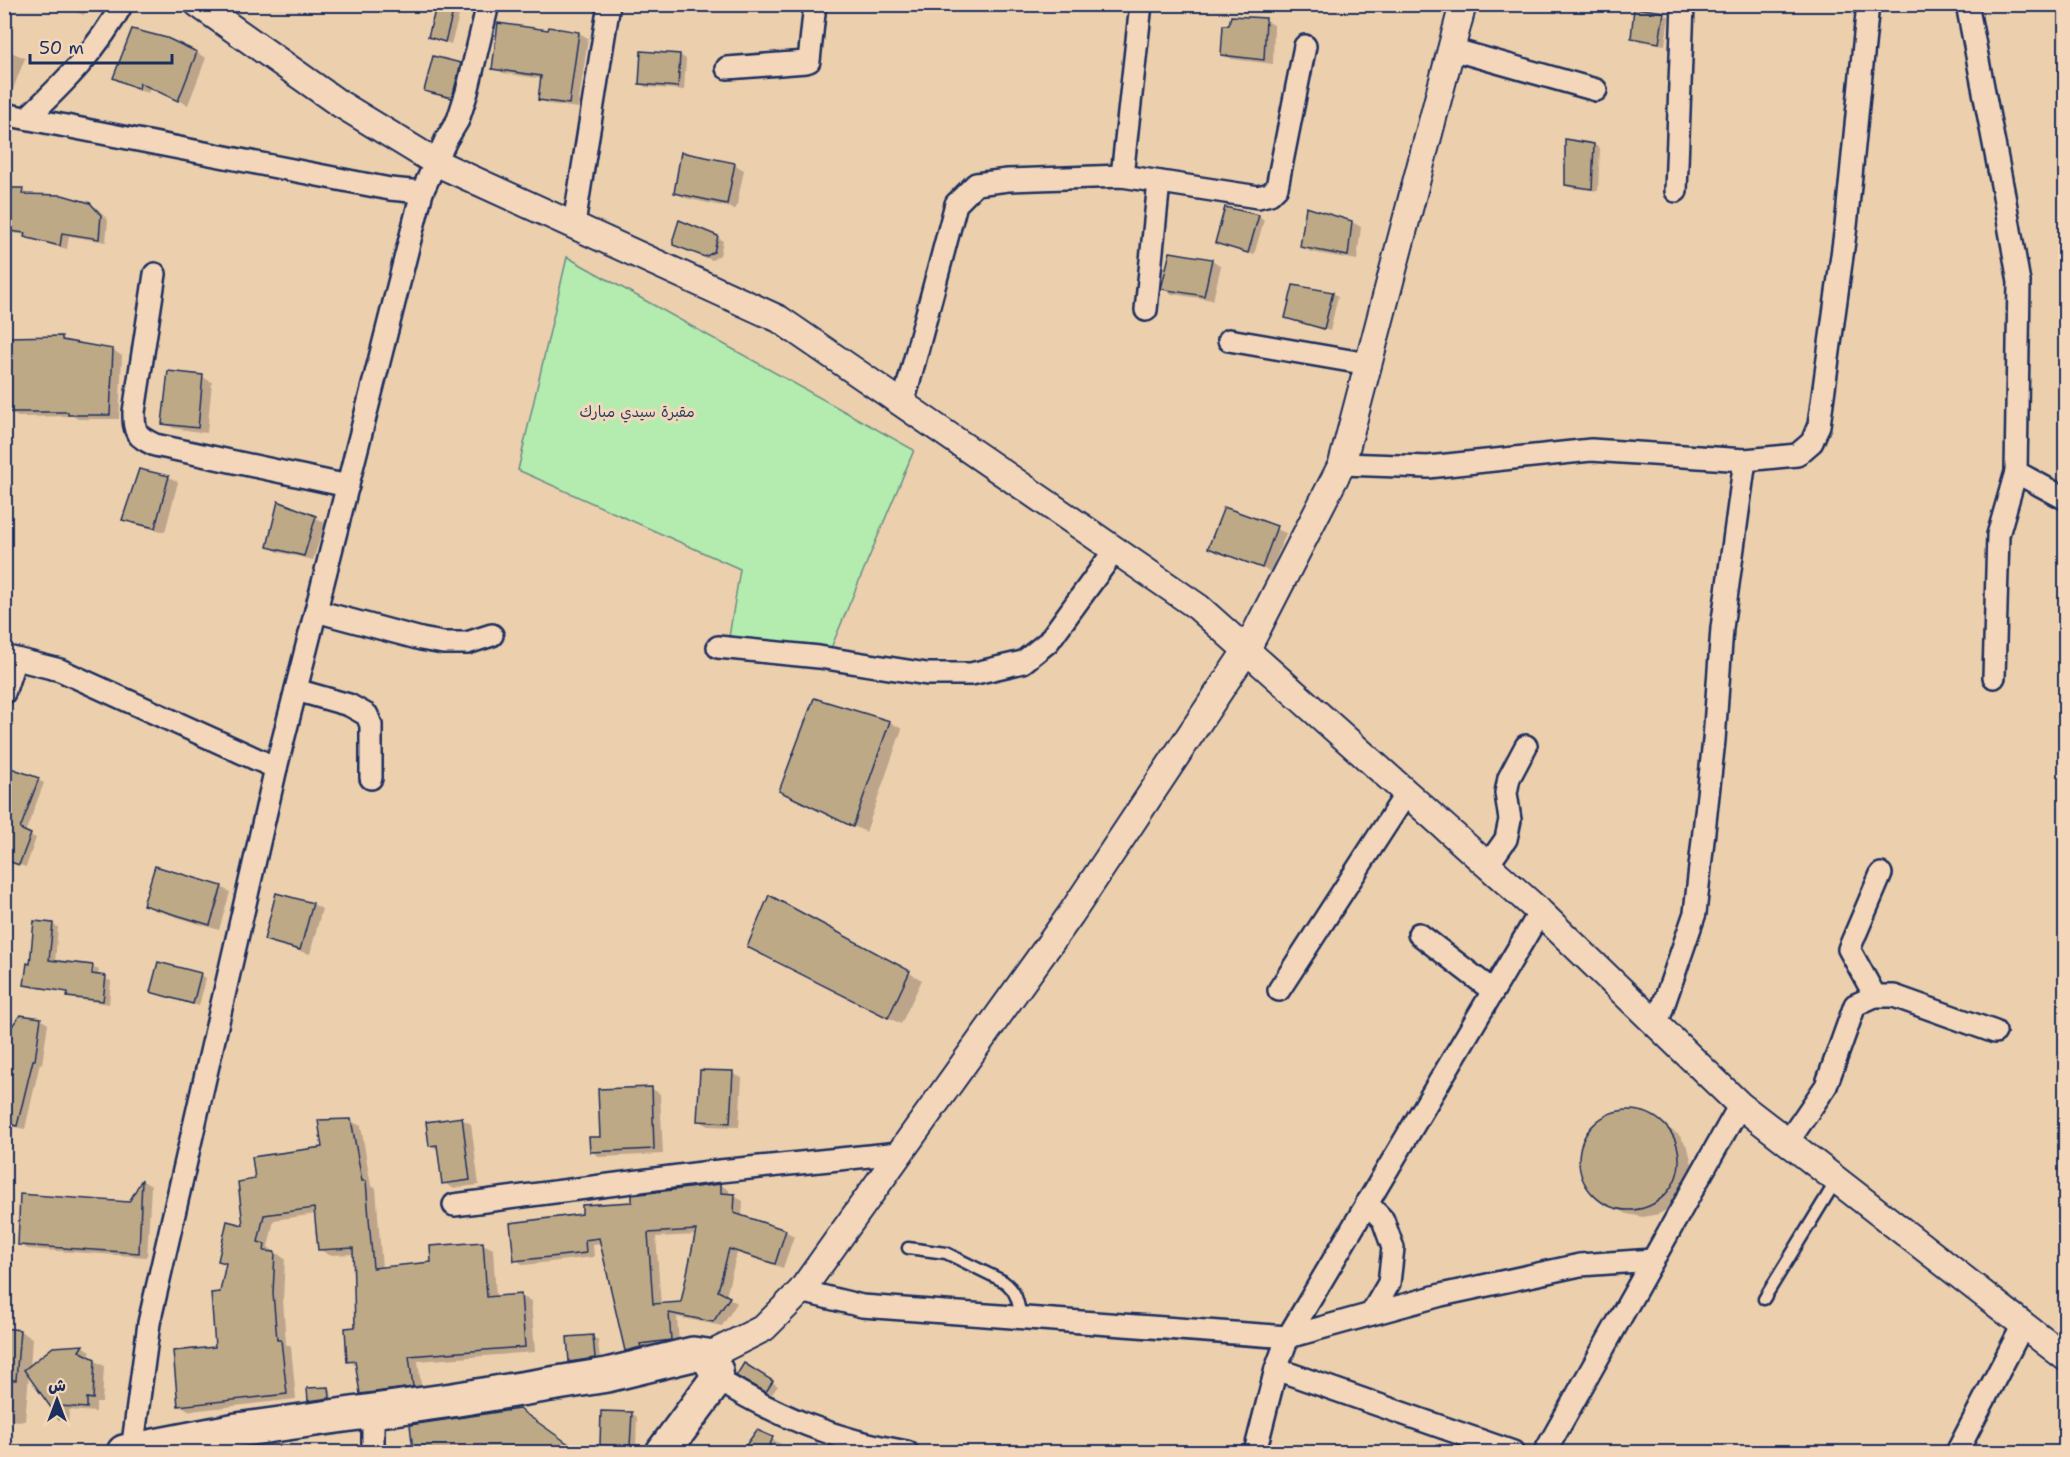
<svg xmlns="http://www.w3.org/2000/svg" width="2070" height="1457" viewBox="0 0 2070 1457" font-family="'Shantell Sans','Playpen Sans Arabic',sans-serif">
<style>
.green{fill:#b4ebae;stroke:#688d86;stroke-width:1.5}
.shadow{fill:#0003;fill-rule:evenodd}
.building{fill:#bea987;stroke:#1b2f5e;stroke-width:1.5;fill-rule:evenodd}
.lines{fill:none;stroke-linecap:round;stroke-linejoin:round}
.service-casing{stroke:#1b2f5e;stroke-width:15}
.minor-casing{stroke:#1b2f5e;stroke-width:26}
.tertiary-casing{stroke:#1b2f5e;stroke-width:30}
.primary-casing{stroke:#1b2f5e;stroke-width:38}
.service{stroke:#f4d7ba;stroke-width:10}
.minor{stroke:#f4d7ba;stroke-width:21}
.tertiary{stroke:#f4d7ba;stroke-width:26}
.primary{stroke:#f4d7ba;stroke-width:33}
.labels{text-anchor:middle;stroke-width:6;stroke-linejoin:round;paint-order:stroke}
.park-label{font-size:15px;fill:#2a4266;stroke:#f4d7ba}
</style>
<rect width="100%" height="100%" fill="#eccfad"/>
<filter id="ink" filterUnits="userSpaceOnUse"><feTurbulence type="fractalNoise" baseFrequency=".0167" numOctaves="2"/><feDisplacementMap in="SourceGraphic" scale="12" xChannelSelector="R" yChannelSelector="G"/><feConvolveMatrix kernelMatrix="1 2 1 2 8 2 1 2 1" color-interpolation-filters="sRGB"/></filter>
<g filter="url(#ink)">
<polygon class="green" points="567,257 914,450 831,648 729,637 740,569 518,470"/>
<g class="shadow">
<polygon points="53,4 88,4 84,15"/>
<polygon points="453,13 459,16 451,44 430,37"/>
<polygon points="1664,13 1669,17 1665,45 1638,41 1632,37"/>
<polygon points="1265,20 1274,25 1273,64 1232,59 1222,54"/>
<polygon points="550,29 579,33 588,38 578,108 549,104 540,99 543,79 503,73 493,68 549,32"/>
<polygon points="4,49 25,58 13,89 4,86"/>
<polygon points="643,52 680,55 686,59 684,90 646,87 640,84"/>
<polygon points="197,53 206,58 188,105 150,87 148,93 114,78"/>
<polygon points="460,64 466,67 458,100 432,94 426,91"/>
<polygon points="1594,145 1600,148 1598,191 1572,188 1566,185"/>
<polygon points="682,154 735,165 744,170 736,209 685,198 675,193"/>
<polygon points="4,189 22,190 29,196 90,204 98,209 108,220 106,242 69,236 67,249 33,240 26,235 4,232"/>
<polygon points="1226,209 1259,216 1264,220 1254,255 1223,245"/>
<polygon points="1352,222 1361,227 1357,260 1311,252 1301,246"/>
<polygon points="717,237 723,241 720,255 712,260 680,248"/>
<polygon points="1171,254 1212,260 1221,266 1213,300 1172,294 1163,288"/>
<polygon points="1333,293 1338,296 1330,331 1293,321 1287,318"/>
<polygon points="62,338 71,343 113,350 122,356 119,419 78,419 73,416 18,417 8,412"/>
<polygon points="202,377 212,382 207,433 173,428 163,423"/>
<polygon points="140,471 169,477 178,482 165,532 133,524 124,519"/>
<polygon points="1225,508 1286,533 1271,572 1210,547"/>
<polygon points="315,518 325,523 313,560 278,552 269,547"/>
<polygon points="815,700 890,722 902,729 866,832 794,798"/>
<polygon points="38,780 44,783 25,833 36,838 26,867 4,860"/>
<polygon points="221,887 230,892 219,930 154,910 145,905"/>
<polygon points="770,897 922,980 901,1024 761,954"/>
<polygon points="313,904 322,909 310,954 274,944 265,939"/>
<polygon points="52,924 58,927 55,962 93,967 91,967 90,981 93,981 94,968 99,970 98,976 111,981 109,1004 75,999 69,996 69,993 31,987 25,984 31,965"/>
<polygon points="200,975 206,978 199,1006 152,992"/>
<polygon points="40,1019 48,1024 42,1064 40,1063 25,1129 4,1125 4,1039"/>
<polygon points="732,1073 742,1078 739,1127 708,1126 699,1121"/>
<polygon points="651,1088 660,1094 663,1154 600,1157 591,1151"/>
<polygon points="1622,1112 1638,1112 1653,1118 1679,1135 1688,1148 1692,1164 1690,1180 1673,1206 1659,1214 1643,1217 1627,1214 1599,1198 1588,1186 1582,1171 1581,1155 1585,1140 1594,1126 1607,1117"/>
<polygon points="462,1119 471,1124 479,1185 453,1188 444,1183 440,1151 430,1145"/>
<polygon points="351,1121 361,1126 371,1186 376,1188 382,1269 433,1263 483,1244 493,1249 496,1298 521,1296 531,1301 535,1352 418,1361 422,1392 371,1399 361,1393 357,1366 349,1361 357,1328 354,1254 329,1255 319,1249 316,1214 274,1220 268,1247 285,1259 283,1299 286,1344 291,1347 296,1399 190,1411 180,1405 217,1348 221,1294 227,1265 219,1261 245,1227 257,1181 323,1148"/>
<polygon points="143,1181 151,1186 147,1257 28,1249 19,1244 130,1203"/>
<path d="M721 1185 729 1190V1195L734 1196 743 1201 742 1217 785 1231 794 1236 783 1268 737 1253 726 1296 737 1303 722 1326 677 1317 679 1344 635 1355 626 1350 602 1243 593 1244 594 1257 524 1265 516 1260 584 1215ZM719 1189H722V1201ZM697 1235 682 1304 661 1305 656 1237Z"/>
<polygon points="4,1330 20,1331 32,1338 30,1368 54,1349 82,1346 91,1351 88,1357 104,1366 102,1403 96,1403 96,1412 69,1410 68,1423 60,1418 29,1374 25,1421 4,1420"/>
<polygon points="593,1337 598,1340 600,1361 576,1365 570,1361"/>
<polygon points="745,1365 778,1386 772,1394 738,1375"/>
<polygon points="329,1389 331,1390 332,1399 309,1400"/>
<polygon points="631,1413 637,1417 636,1448 607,1447 601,1444"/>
<polygon points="532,1418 580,1452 415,1452 412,1426"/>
<polygon points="757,1432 781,1444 777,1452 743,1452"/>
</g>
<g class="building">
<polygon points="436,7 453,12 445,42 428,37"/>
<polygon points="1634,8 1664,12 1659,43 1631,38"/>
<polygon points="1231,16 1266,18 1264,60 1221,55 1223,25 1229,25"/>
<polygon points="498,23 548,30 549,27 579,32 569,104 538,100 541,76 492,69"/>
<polygon points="132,29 167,38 197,52 178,101 140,83 139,89 113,78"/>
<polygon points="641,51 680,54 678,87 639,84"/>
<polygon points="433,56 461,63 452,98 424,91"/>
<polygon points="1565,139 1594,144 1592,189 1565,185"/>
<polygon points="681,152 735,163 727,204 674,193"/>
<polygon points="4,188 23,188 22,194 62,195 90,203 101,215 99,239 62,233 60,246 24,237 25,233 4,230"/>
<polygon points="1225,207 1259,215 1248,253 1215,243"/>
<polygon points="1306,207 1352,221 1348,256 1300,247"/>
<polygon points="679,220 718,236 714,252 705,257 673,245 673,239"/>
<polygon points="1170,252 1212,259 1204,296 1161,289"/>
<polygon points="1293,285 1333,292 1324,329 1285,318"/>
<polygon points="62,336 62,340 113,349 110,415 68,415 68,412 7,412 6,337"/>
<polygon points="168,371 203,375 198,428 162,424"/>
<polygon points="139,469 169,476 155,528 122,520"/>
<polygon points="278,501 316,516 304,556 267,547"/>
<polygon points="1224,507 1277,526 1262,568 1208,548"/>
<polygon points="814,698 890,721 853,827 779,791"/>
<polygon points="8,767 39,778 20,829 31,834 19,865 8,861 6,866 4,866 4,776"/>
<polygon points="155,866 222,886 210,925 143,905"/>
<polygon points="276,893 313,903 300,950 264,940"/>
<polygon points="769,895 910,971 888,1018 747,947"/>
<polygon points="34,921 53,923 49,960 93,965 92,974 106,976 103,1001 67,997 68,992 24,985 27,963 30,964"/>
<polygon points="158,962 201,973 193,1004 150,992"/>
<polygon points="20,1015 41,1018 35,1060 33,1060 17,1126 4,1123 4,1037"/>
<polygon points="700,1070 733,1071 730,1123 697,1121"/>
<polygon points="652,1087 654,1149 590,1152 589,1137 600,1137 598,1089"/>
<circle cx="1629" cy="1160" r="50"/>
<polygon points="462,1117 470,1180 442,1184 437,1145 429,1146 426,1122"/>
<polygon points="351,1119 362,1181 366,1181 373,1268 431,1262 430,1246 483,1242 487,1297 521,1294 525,1347 409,1356 413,1387 360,1394 355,1361 347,1362 345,1328 355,1327 353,1248 318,1250 314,1208 264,1215 258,1242 265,1244 264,1251 275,1252 273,1293 277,1340 281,1340 287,1394 178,1406 173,1351 215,1347 211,1293 220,1292 226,1263 218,1261 227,1221 243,1225 238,1182 255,1179 252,1157 322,1147 318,1120"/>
<polygon points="142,1179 139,1253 18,1245 20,1194 129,1202"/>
<path d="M721 1184V1193L735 1194 734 1213 786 1230 775 1264 729 1249 718 1291 730 1297 713 1322 669 1313 671 1340 640 1344 641 1347 625 1351 599 1238 585 1240 586 1253 514 1261 510 1223 582 1214V1205L632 1202V1195ZM696 1230 681 1302 653 1304 648 1233Z"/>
<polygon points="4,1328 20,1330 16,1380 4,1380"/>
<polygon points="593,1335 595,1358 569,1362 567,1337"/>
<polygon points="83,1345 79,1351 95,1359 93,1399 87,1398 87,1408 60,1406 59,1419 24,1370 53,1347"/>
<polygon points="744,1363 773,1381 766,1392 736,1376"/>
<polygon points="329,1387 330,1398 308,1401 307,1388"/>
<polygon points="519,1409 580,1452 428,1452 428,1448 413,1450 410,1425"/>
<polygon points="601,1411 632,1412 630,1446 600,1445"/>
<polygon points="757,1430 773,1437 767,1452 741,1452"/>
</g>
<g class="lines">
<defs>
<g id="service">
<path d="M908 1248 946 1253 1003 1281C1017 1291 1018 1302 1021 1318"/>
<polyline points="1764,1299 1836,1181"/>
</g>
<g id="minor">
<polyline points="1967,4 2003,190 2019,282 2016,472 2066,499"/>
<polyline points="1451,49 1596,90"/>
<polyline points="727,68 806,62 809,61 815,4"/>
<polyline points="4,114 390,189 422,192"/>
<path d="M27 118C63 84 99 48 122 4"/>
<polyline points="1122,176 1141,4"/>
<polyline points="1676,191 1683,4"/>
<polyline points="574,224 609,4"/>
<path d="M155 274 134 412C134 433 136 436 155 445L348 486"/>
<polyline points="1146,310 1159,182"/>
<polyline points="1229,340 1368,364"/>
<polyline points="903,404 956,204 976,184 1008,180 1122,176 1258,197 1270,194 1277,187 1305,46"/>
<polyline points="1342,464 1428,467 1591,450 1745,460 1797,455 1812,442 1819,425 1846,226 1868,4"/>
<polyline points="316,611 421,639 443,643 467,643 492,635"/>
<polyline points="718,647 819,657 927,674 971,674 1023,662 1048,642 1115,550"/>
<polyline points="4,656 60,670 276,768"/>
<polyline points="1994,677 1998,535 2016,472"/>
<polyline points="296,690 349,705 367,715 371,725 371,778"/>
<polyline points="4,693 15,659"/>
<polyline points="1487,866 1506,839 1510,820 1506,793 1509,778 1526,746"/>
<polyline points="1419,934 1493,991"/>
<polyline points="1279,990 1406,794"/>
<polyline points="1875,996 1849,949 1881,874"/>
<polyline points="1657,1024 1695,913 1714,740 1722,628 1745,460"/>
<polyline points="1787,1143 1826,1086 1855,1005 1875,996 1894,996 1995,1032"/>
<polyline points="1367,1203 1383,1220 1393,1248 1389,1283 1371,1314"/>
<polyline points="454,1205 710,1172 899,1153"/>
<polyline points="801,1291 862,1306 1288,1337 1441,1295 1580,1265 1653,1260"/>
<polyline points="1276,1369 1513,1452"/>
<path d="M717 1379C778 1417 836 1440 907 1452"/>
<polyline points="373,1410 373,1452"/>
<polyline points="132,1451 149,1323 276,768 422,192 446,140 458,120 467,92 488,4"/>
<polyline points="1255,1452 1276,1369 1288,1337 1540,912"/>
<polyline points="1545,1452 1740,1105"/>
<polyline points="1957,1452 2023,1325"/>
</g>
<g id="tertiary">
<polyline points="198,4 337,102 437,163 779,319 1198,607 1540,912 1740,1105 2066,1358"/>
<polyline points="708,1356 764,1328 801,1291 1071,914 1246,651 1342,464 1463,4"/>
</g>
<polyline id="primary" points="124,1452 237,1430 452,1400 607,1375 693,1354 708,1356 716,1371 717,1379 663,1452"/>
</defs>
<use href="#service" class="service-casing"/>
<use href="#minor" class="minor-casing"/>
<use href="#tertiary" class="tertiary-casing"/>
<use href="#primary" class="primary-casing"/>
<use href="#service" class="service"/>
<use href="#minor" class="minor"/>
<use href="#tertiary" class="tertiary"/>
<use href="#primary" class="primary"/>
</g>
</g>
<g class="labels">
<g class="park-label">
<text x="637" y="417">مقبرة سيدي مبارك</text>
</g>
</g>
<rect width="2070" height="1457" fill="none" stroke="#f4d7ba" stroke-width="24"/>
<rect x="12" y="12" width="2046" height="1433" fill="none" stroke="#1b2f5e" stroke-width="2" filter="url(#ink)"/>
<g transform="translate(57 1400)" stroke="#f4d7ba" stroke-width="4.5" paint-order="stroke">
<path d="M0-4.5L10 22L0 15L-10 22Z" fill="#1b2f5e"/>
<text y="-9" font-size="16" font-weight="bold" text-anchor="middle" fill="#1b2f5e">ش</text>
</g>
<path d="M30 54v9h142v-9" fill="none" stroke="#1b2f5e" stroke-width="3"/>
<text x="39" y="54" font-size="18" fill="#1b2f5e" stroke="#f4d7ba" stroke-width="4.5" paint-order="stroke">50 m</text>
</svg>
